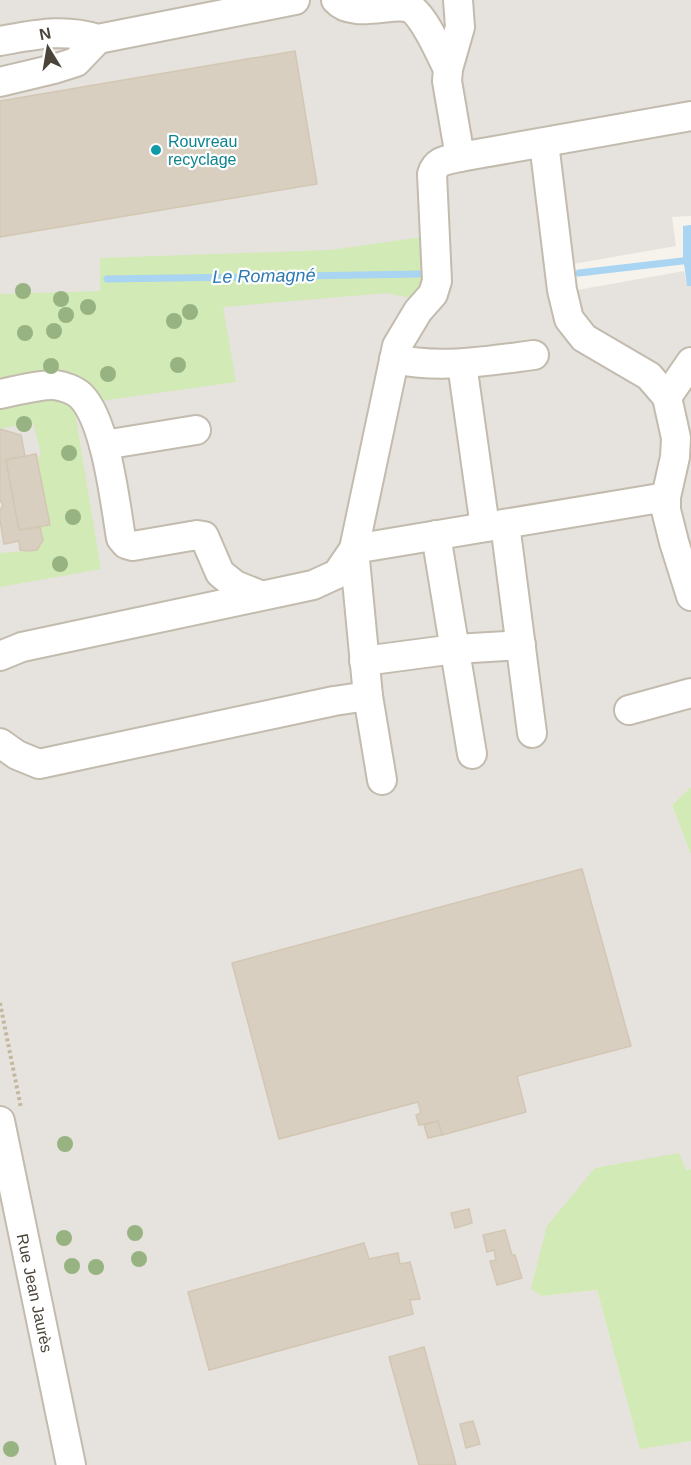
<svg xmlns="http://www.w3.org/2000/svg" width="691" height="1465" viewBox="0 0 691 1465" font-family="Helvetica,sans-serif">
<style>
.industrial{fill:#e6e2dd}
.green{fill:#d2eab5}
.water{fill:#a9d4f2}
.lines{fill:none;stroke-linecap:round;stroke-linejoin:round}
.stream{stroke:#a9d4f2;stroke-width:7}
.building{fill:#d8cfc1;stroke:#d3c7b4;stroke-width:1.5}
.minor-casing{stroke:#c2bbae;stroke-width:32}
.path{stroke:#c4b79f;stroke-width:4;stroke-dasharray:3 3;stroke-linecap:butt}
.minor{stroke:#fff;stroke-width:28}
.tree{fill:#97b381}
.culture-dot{fill:#0f9aa8;stroke:#fff;stroke-width:2}
.labels{text-anchor:middle;stroke-width:4.5;stroke-linejoin:round;paint-order:stroke}
.culture-label{font-size:16px;fill:#0d838f;stroke:#fff;text-anchor:start}
.street-label{font-size:16px;fill:#4b4439;stroke:#fff}
.water-label{font-size:18px;font-style:italic;fill:#2e7ab2;stroke:#fff}
</style>
<rect width="100%" height="100%" fill="#f6f3ec"/>
<polygon class="industrial" points="0,0 691,0 691,216 672,217 676,246 573,264 577,290 684,271 687,286 691,286 691,787 672,805 691,855 691,1169 686,1170 542,1296 597,1290 640,1448 691,1441 691,1465 0,1465"/>
<g class="green">
<polygon points="422,237 424,290 411,298 387,293 223,307 236,382 100,401 0,382 0,294 100,291 100,258 330,250"/>
<polygon points="55,397 74,407 101,569 0,587 0,553 37,550 43,540 40,527 50,524 37,459 41,454 33,422 0,429 0,405"/>
<polygon points="691,787 691,855 672,805"/>
<polygon points="679,1153 686,1170 691,1169 691,1441 640,1449 597,1290 542,1296 531,1289 547,1226 595,1168"/>
</g>
<polygon class="water" points="691,225 691,286 687,286 683,256 683,226"/>
<g class="lines">
<g class="stream">
<polyline points="579,273 691,260"/>
<polyline points="107,279 421,274"/>
</g>
</g>
<g class="building">
<polygon points="295,51 317,184 0,237 0,101"/>
<polygon points="0,429 21,435 25,456 6,460 19,530 40,527 43,540 37,550 28,551 20,550 19,541 4,544 0,520 0,511 3,505 0,500"/>
<polygon points="36,454 50,525 19,530 6,460"/>
<polygon points="582,869 631,1046 517,1076 526,1112 442,1135 438,1121 419,1125 416,1115 421,1113 418,1102 279,1139 232,963"/>
<polygon points="438,1121 442,1135 428,1138 424,1125"/>
<polygon points="469,1209 472,1223 455,1228 451,1213"/>
<polygon points="505,1230 512,1255 515,1255 522,1278 497,1285 490,1261 496,1260 494,1250 487,1252 483,1235"/>
<polygon points="364,1243 369,1259 398,1253 400,1264 410,1262 420,1299 410,1300 413,1314 209,1370 188,1292"/>
<polygon points="424,1347 456,1465 419,1465 389,1357"/>
<polygon points="473,1421 480,1444 466,1448 460,1424"/>
</g>
<g class="lines">
<defs>
<g id="minor">
<path d="M336 0C354 20 396 0 412 9 427 21 439 52 448 69"/>
<path d="M0 41C35 35 63 28 98 39L295 0"/>
<polyline points="0,82 54,69 76,62 98,39"/>
<polyline points="544,143 562,290 569,319 584,338 649,376 667,397 676,438 675,457 666,497 666,510 674,542 691,596"/>
<polyline points="460,157 691,116"/>
<path d="M394 359C440 369 487 361 534 355"/>
<polyline points="462,364 485,527"/>
<path d="M0 394C16 391 40 384 55 385 63 386 75 390 81 396 106 421 115 502 121 538L126 544 133 546 197 535 204 536 220 573 235 585 260 595"/>
<polyline points="667,397 691,362"/>
<polyline points="104,445 196,430"/>
<polyline points="505,524 532,733"/>
<polyline points="436,535 472,754"/>
<path d="M0 656 22 647 313 585 337 574 354 549 397 346 418 311 433 294 437 281 432 174C436 160 447 160 460 157L447 81 448 69 460 27 458 0"/>
<polyline points="364,661 455,649 521,645"/>
<polyline points="629,710 691,693"/>
<polyline points="0,743 17,755 39,764 334,701 368,696"/>
<polyline points="382,780 368,696 354,549 666,497"/>
<polyline points="0,1121 71,1465"/>
</g>
</defs>
<use href="#minor" class="minor-casing"/>
<polyline class="path" points="0,1003 21,1108"/>
<use href="#minor" class="minor"/>
</g>
<g class="tree">
<circle cx="23" cy="291" r="8"/>
<circle cx="61" cy="299" r="8"/>
<circle cx="88" cy="307" r="8"/>
<circle cx="190" cy="312" r="8"/>
<circle cx="66" cy="315" r="8"/>
<circle cx="174" cy="321" r="8"/>
<circle cx="54" cy="331" r="8"/>
<circle cx="25" cy="333" r="8"/>
<circle cx="178" cy="365" r="8"/>
<circle cx="51" cy="366" r="8"/>
<circle cx="108" cy="374" r="8"/>
<circle cx="24" cy="424" r="8"/>
<circle cx="69" cy="453" r="8"/>
<circle cx="73" cy="517" r="8"/>
<circle cx="60" cy="564" r="8"/>
<circle cx="65" cy="1144" r="8"/>
<circle cx="135" cy="1233" r="8"/>
<circle cx="64" cy="1238" r="8"/>
<circle cx="139" cy="1259" r="8"/>
<circle cx="72" cy="1266" r="8"/>
<circle cx="96" cy="1267" r="8"/>
<circle cx="11" cy="1449" r="8"/>
</g>
<circle class="culture-dot" cx="156" cy="150" r="6"/>
<g class="labels">
<g class="culture-label">
<text x="168" y="147">Rouvreau<tspan x="168" dy="18">recyclage</tspan></text>
</g>
<g class="street-label">
<text transform="translate(35 1293) rotate(78)" y="6">Rue Jean Jaurès</text>
</g>
<g class="water-label">
<text transform="translate(264 276) rotate(-1)" y="6">Le Romagné</text>
</g>
</g>
<g transform="translate(48 48) rotate(349)" stroke="#ffffff" stroke-width="4.5" paint-order="stroke">
<path d="M0-4.5L10 22L0 15L-10 22Z" fill="#4b4439"/>
<text y="-9" font-size="16" font-weight="bold" text-anchor="middle" fill="#4b4439">N</text>
</g>
</svg>
